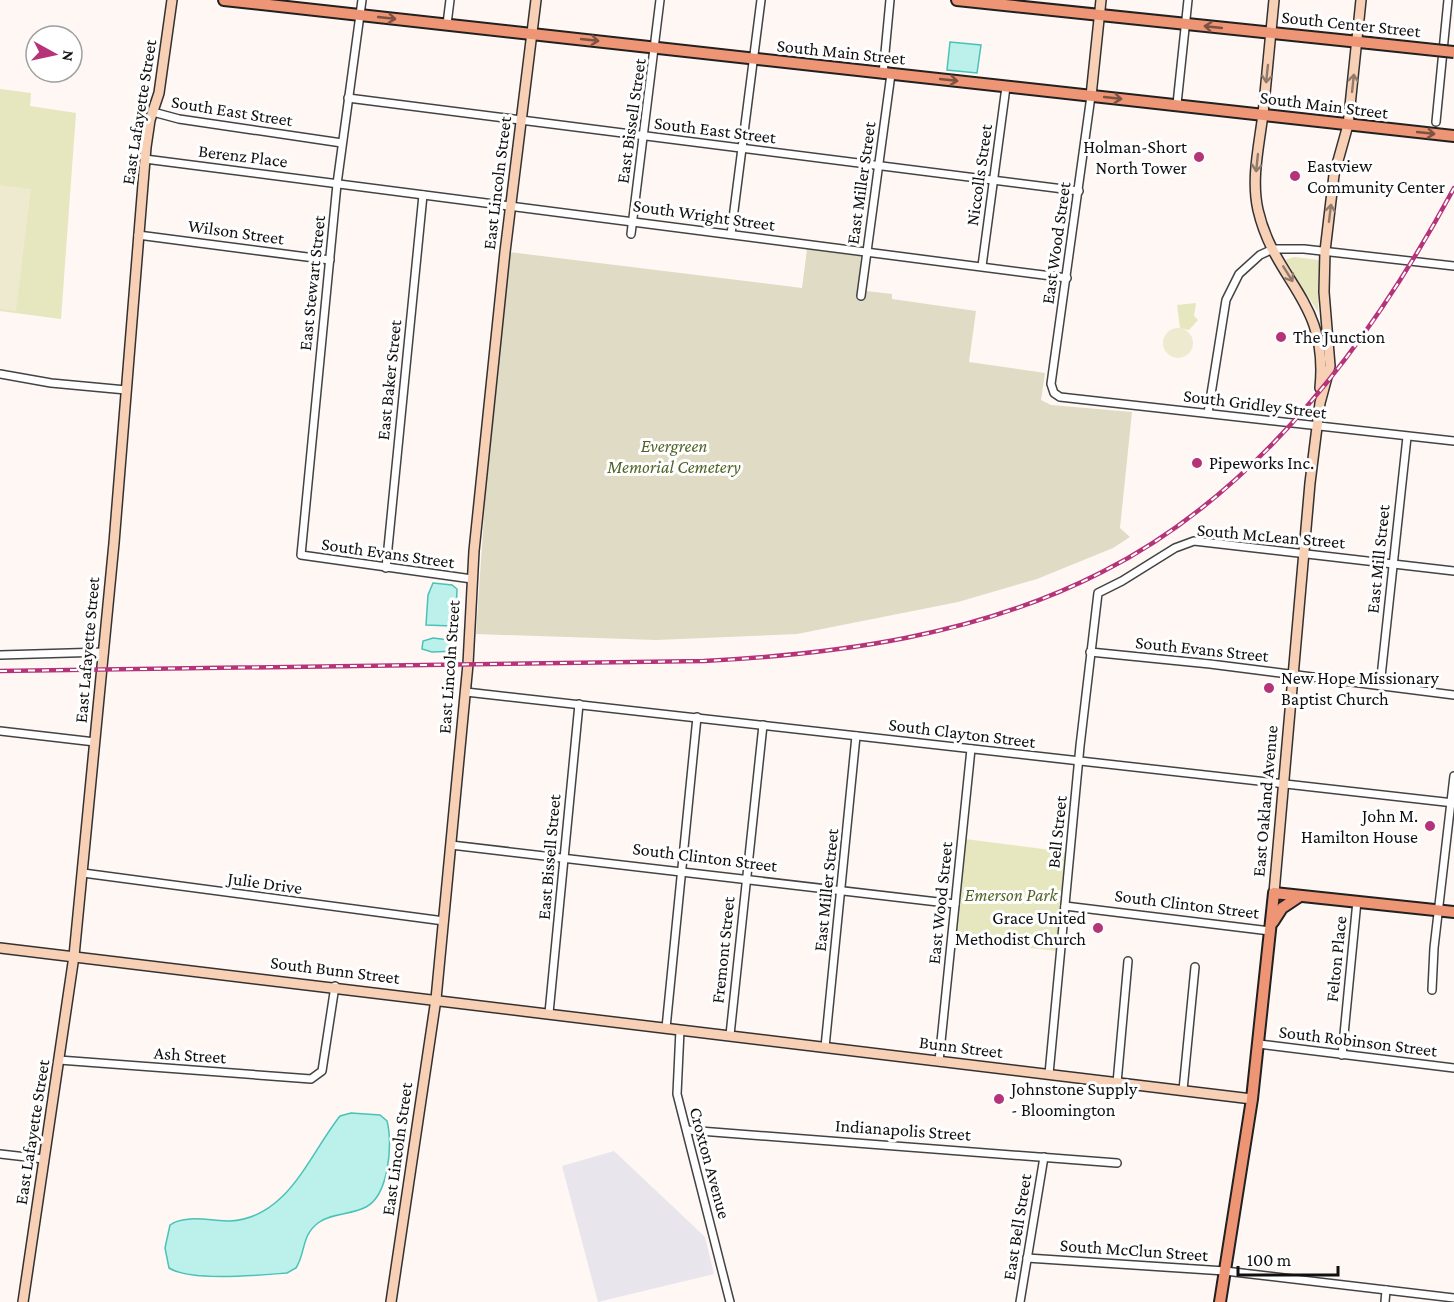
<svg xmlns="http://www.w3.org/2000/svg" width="1454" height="1302" viewBox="0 0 1454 1302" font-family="'Crimson Pro',serif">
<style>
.industrial{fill:#e9e5ed}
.green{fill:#e6e6bf}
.cemetery{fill:#e0dbc5}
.pitch{fill:#eeead0}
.water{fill:#bcf1eb;stroke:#4ac2b7;stroke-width:1.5}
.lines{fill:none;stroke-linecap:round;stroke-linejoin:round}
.street-casing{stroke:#434343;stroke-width:10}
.secondary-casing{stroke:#323232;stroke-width:12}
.primary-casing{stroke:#212121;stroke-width:14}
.street{stroke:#fff;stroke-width:7}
.secondary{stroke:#f8d0b5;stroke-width:9}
.primary{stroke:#ed9575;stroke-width:10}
.rail-casing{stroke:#b53379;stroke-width:4.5}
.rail{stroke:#fff;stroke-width:2;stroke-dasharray:7;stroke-linecap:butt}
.primary-bridge-casing{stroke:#212121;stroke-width:14;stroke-linecap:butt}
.primary-bridge{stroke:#ed9575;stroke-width:10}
.oneway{stroke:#7e5242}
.oneway2{stroke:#907a6b}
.poi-dot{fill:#b53379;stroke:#fff;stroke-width:2}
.labels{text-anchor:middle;stroke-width:6;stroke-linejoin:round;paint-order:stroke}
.street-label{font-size:18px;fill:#101010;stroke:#fff}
.poi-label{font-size:18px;fill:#101010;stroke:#fff;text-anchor:start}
.park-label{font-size:18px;font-style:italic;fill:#506325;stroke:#fff}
</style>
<rect width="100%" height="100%" fill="#fef7f4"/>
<polygon class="industrial" points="614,1151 705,1237 714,1274 598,1302 562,1166"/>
<g class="green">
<polygon points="0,89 31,93 30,106 76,113 61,319 0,311"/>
<polygon points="1294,257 1319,260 1318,312 1285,260"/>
<polygon points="1196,303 1194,316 1198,320 1189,330 1180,328 1177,305"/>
<polygon points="965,839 1066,852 1057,951 956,939"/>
</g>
<polygon class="cemetery" points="807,249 861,256 858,290 892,294 892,299 976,311 969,362 1045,373 1041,400 1051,405 1132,412 1120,528 1130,537 1113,548 1037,579 958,602 797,634 656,640 476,634 486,487 509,252 802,288"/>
<g class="pitch">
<polygon points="0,185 31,189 16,311 0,309"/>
<circle cx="1178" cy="343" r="15"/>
</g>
<g class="water">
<polygon points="950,42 981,45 977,73 947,70"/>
<polygon points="433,583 452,585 457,589 456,617 452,626 426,625 428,595"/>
<polygon points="433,638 457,641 457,651 432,652 422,649 423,641"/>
<path d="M351 1113 380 1115 387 1121C393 1143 389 1195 366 1207 351 1215 331 1213 318 1223 301 1236 306 1252 296 1268L287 1273C260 1275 191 1282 169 1268L165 1248 170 1225C185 1214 212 1221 230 1221 288 1218 309 1155 340 1116Z"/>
</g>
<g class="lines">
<defs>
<g id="street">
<polyline points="362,0 337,184 301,555 472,579"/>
<polyline points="447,24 450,0"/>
<polyline points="883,74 890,0"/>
<polyline points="1091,96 1051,384 1054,393 1060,397 1454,441"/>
<polyline points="348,98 1079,191"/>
<polyline points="1177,104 1188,0"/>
<polyline points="153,112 179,119 342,143"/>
<polyline points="1436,122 1448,0"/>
<polyline points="145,159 1067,278"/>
<polyline points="631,234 660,0"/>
<polyline points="731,234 761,0"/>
<polyline points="138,235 330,260"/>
<polyline points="982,266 1006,87"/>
<polyline points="861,296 891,74"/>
<polyline points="0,374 51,383 126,390"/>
<polyline points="1208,413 1226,300 1239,274 1260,255 1273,249 1304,249 1454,266"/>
<polyline points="386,568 423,195"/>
<polyline points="1090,652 1210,664 1454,695"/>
<polyline points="0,655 104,652"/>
<polyline points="1380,686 1407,437"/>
<polyline points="466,692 1454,803"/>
<polyline points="0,731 95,742"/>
<polyline points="451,845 955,904"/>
<polyline points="83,873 444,921"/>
<polyline points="1065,906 1270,931"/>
<polyline points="1432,990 1434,948 1454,776"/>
<polyline points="549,1013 579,704"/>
<polyline points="666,1028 697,717"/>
<polyline points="680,1030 677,1094 730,1302"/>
<polyline points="730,1035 763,725"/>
<polyline points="1259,1044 1454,1068"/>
<polyline points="825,1047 856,736"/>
<polyline points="1342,1055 1357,901"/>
<polyline points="59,1060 311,1079 322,1071 335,986"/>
<polyline points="939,1061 971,749"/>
<polyline points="1049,1074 1080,746 1098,593 1122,581 1175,548 1194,541 1454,571"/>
<polyline points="1117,1083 1128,961"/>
<polyline points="1183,1090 1195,967"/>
<polyline points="687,1130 1117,1163"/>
<polyline points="0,1154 44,1159"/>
<polyline points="1027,1258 1225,1271 1454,1298"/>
<polyline points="1020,1302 1044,1157"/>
<polyline points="1385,1302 1386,1290"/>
</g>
<g id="secondary">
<path d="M1274 0C1270 38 1267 76 1263 114 1259 146 1251 179 1258 210 1275 283 1329 300 1320 388"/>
<polyline points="1091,96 1101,0"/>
<polyline points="1274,893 1310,483 1320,403 1330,366 1324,292 1325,251 1334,175 1348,125 1361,0"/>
<polyline points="0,948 1252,1099"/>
<polyline points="23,1302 74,956 114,543 146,147 150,120 159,93 172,0"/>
<polyline points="391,1302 436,999 468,664 474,551 505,252 536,0"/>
</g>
<g id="primary">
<polyline points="224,0 1454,136"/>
<polyline points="957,0 1369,43"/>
<polyline points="1273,922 1282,908 1300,896"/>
<polyline points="1220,1302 1252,1099 1274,893 1454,912"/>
</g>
</defs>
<use href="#street" class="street-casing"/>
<use href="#secondary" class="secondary-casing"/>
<use href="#primary" class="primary-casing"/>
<use href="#street" class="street"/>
<use href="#secondary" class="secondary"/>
<use href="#primary" class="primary"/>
<defs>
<path id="rail" d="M0 671 704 661C840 654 979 635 1102 572 1259 493 1372 340 1454 188"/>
</defs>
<use href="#rail" class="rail-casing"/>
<use href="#rail" class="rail"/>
<defs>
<polyline id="primary-bridge" points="1369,43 1454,52"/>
</defs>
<use href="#primary-bridge" class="primary-bridge-casing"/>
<use href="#primary-bridge" class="primary-bridge"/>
</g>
<defs><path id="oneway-shaft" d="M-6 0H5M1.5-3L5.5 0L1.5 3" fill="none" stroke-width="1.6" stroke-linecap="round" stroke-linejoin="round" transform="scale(1.5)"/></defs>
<g class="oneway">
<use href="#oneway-shaft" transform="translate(387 18) rotate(6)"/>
<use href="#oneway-shaft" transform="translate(1213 27) rotate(-174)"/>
<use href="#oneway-shaft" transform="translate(590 40) rotate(6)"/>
<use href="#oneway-shaft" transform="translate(949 80) rotate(6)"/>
<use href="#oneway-shaft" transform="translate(1113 98) rotate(6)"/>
<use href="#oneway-shaft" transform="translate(1426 133) rotate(6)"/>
</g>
<g class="oneway2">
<use href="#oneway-shaft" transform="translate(1267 74) rotate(96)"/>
<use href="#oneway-shaft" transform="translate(1353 83) rotate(-84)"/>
<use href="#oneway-shaft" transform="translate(1257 163) rotate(96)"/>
<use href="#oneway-shaft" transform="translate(1330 213) rotate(-83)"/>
<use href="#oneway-shaft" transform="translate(1288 274) rotate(58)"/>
</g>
<g class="poi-dot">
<circle cx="1199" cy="157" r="6"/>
<circle cx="1295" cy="176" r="6"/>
<circle cx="1281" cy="337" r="6"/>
<circle cx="1197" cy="463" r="6"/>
<circle cx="1269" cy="688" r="6"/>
<circle cx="1430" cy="826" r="6"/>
<circle cx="1098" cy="928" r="6"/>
<circle cx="999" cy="1099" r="6"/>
</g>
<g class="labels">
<g class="street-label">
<text transform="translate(1351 24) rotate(6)" y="6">South Center Street</text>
<text transform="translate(841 52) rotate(6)" y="6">South Main Street</text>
<text transform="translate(1324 105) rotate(7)" y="6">South Main Street</text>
<text transform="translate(232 111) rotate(9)" y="6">South East Street</text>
<text transform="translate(139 112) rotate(-81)" y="6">East Lafayette Street</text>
<text transform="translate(631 121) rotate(-82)" y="6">East Bissell Street</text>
<text transform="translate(715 130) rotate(7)" y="6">South East Street</text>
<text transform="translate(243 156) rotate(7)" y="6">Berenz Place</text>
<text transform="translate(979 175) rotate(-82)" y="6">Niccolls Street</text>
<text transform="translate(497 183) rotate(-83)" y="6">East Lincoln Street</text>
<text transform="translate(861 183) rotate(-82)" y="6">East Miller Street</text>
<text transform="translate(704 215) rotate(8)" y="6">South Wright Street</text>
<text transform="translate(236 232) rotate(8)" y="6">Wilson Street</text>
<text transform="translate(1056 243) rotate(-82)" y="6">East Wood Street</text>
<text transform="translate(312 283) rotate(-84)" y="6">East Stewart Street</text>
<text transform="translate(389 380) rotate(-84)" y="6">East Baker Street</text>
<text transform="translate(1255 404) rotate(7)" y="6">South Gridley Street</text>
<text transform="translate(1271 536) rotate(5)" y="6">South McLean Street</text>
<text transform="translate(388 553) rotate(8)" y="6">South Evans Street</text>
<text transform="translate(1378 559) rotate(-84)" y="6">East Mill Street</text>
<text transform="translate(1202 649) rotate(6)" y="6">South Evans Street</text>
<text transform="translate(87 650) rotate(-85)" y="6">East Lafayette Street</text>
<text transform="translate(449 667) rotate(-86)" y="6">East Lincoln Street</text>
<text transform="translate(962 733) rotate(7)" y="6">South Clayton Street</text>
<text transform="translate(1265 801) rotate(-85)" y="6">East Oakland Avenue</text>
<text transform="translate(1057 832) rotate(-84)" y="6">Bell Street</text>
<text transform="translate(549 857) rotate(-85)" y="6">East Bissell Street</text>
<text transform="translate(705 857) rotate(7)" y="6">South Clinton Street</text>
<text transform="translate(265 883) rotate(8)" y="6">Julie Drive</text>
<text transform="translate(826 890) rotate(-84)" y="6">East Miller Street</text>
<text transform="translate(940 903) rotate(-84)" y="6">East Wood Street</text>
<text transform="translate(1187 904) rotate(7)" y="6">South Clinton Street</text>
<text transform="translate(723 950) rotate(-84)" y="6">Fremont Street</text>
<text transform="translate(1336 959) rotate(-84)" y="6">Felton Place</text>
<text transform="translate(335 970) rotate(7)" y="6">South Bunn Street</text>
<text transform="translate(1358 1041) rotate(7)" y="6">South Robinson Street</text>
<text transform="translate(961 1047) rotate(7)" y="6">Bunn Street</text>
<text transform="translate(190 1055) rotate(4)" y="6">Ash Street</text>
<text transform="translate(903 1130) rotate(4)" y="6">Indianapolis Street</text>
<text transform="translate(32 1132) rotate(-81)" y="6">East Lafayette Street</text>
<text transform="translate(397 1149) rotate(-82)" y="6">East Lincoln Street</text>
<text transform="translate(710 1163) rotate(75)" y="6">Croxton Avenue</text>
<text transform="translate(1017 1227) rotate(-81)" y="6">East Bell Street</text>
<text transform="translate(1134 1250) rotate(4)" y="6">South McClun Street</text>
</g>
<g class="poi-label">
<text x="1187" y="153" text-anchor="end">Holman-Short<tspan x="1187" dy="21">North Tower</tspan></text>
<text x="1307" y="172">Eastview<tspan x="1307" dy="21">Community Center</tspan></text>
<text x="1293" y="343">The Junction</text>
<text x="1209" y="469">Pipeworks Inc.</text>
<text x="1281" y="684">New Hope Missionary<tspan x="1281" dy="21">Baptist Church</tspan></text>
<text x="1418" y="822" text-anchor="end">John M.<tspan x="1418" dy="21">Hamilton House</tspan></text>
<text x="1086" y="924" text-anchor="end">Grace United<tspan x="1086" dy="21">Methodist Church</tspan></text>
<text x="1011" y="1095">Johnstone Supply<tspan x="1011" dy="21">- Bloomington</tspan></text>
</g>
<g class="park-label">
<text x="674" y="452">Evergreen<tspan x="674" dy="21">Memorial Cemetery</tspan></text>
<text x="1011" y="901">Emerson Park</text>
</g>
</g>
<g transform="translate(54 54) rotate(98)"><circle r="28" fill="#ffffff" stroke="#9f9f9f" stroke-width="1.5"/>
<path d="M0-4.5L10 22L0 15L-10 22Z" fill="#b53379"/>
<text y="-9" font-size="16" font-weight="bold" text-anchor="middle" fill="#101010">N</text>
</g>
<path d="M1238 1266v9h100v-9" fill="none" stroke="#101010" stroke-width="3"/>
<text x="1247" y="1266" font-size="18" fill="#101010" stroke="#ffffff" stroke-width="4.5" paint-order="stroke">100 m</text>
</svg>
